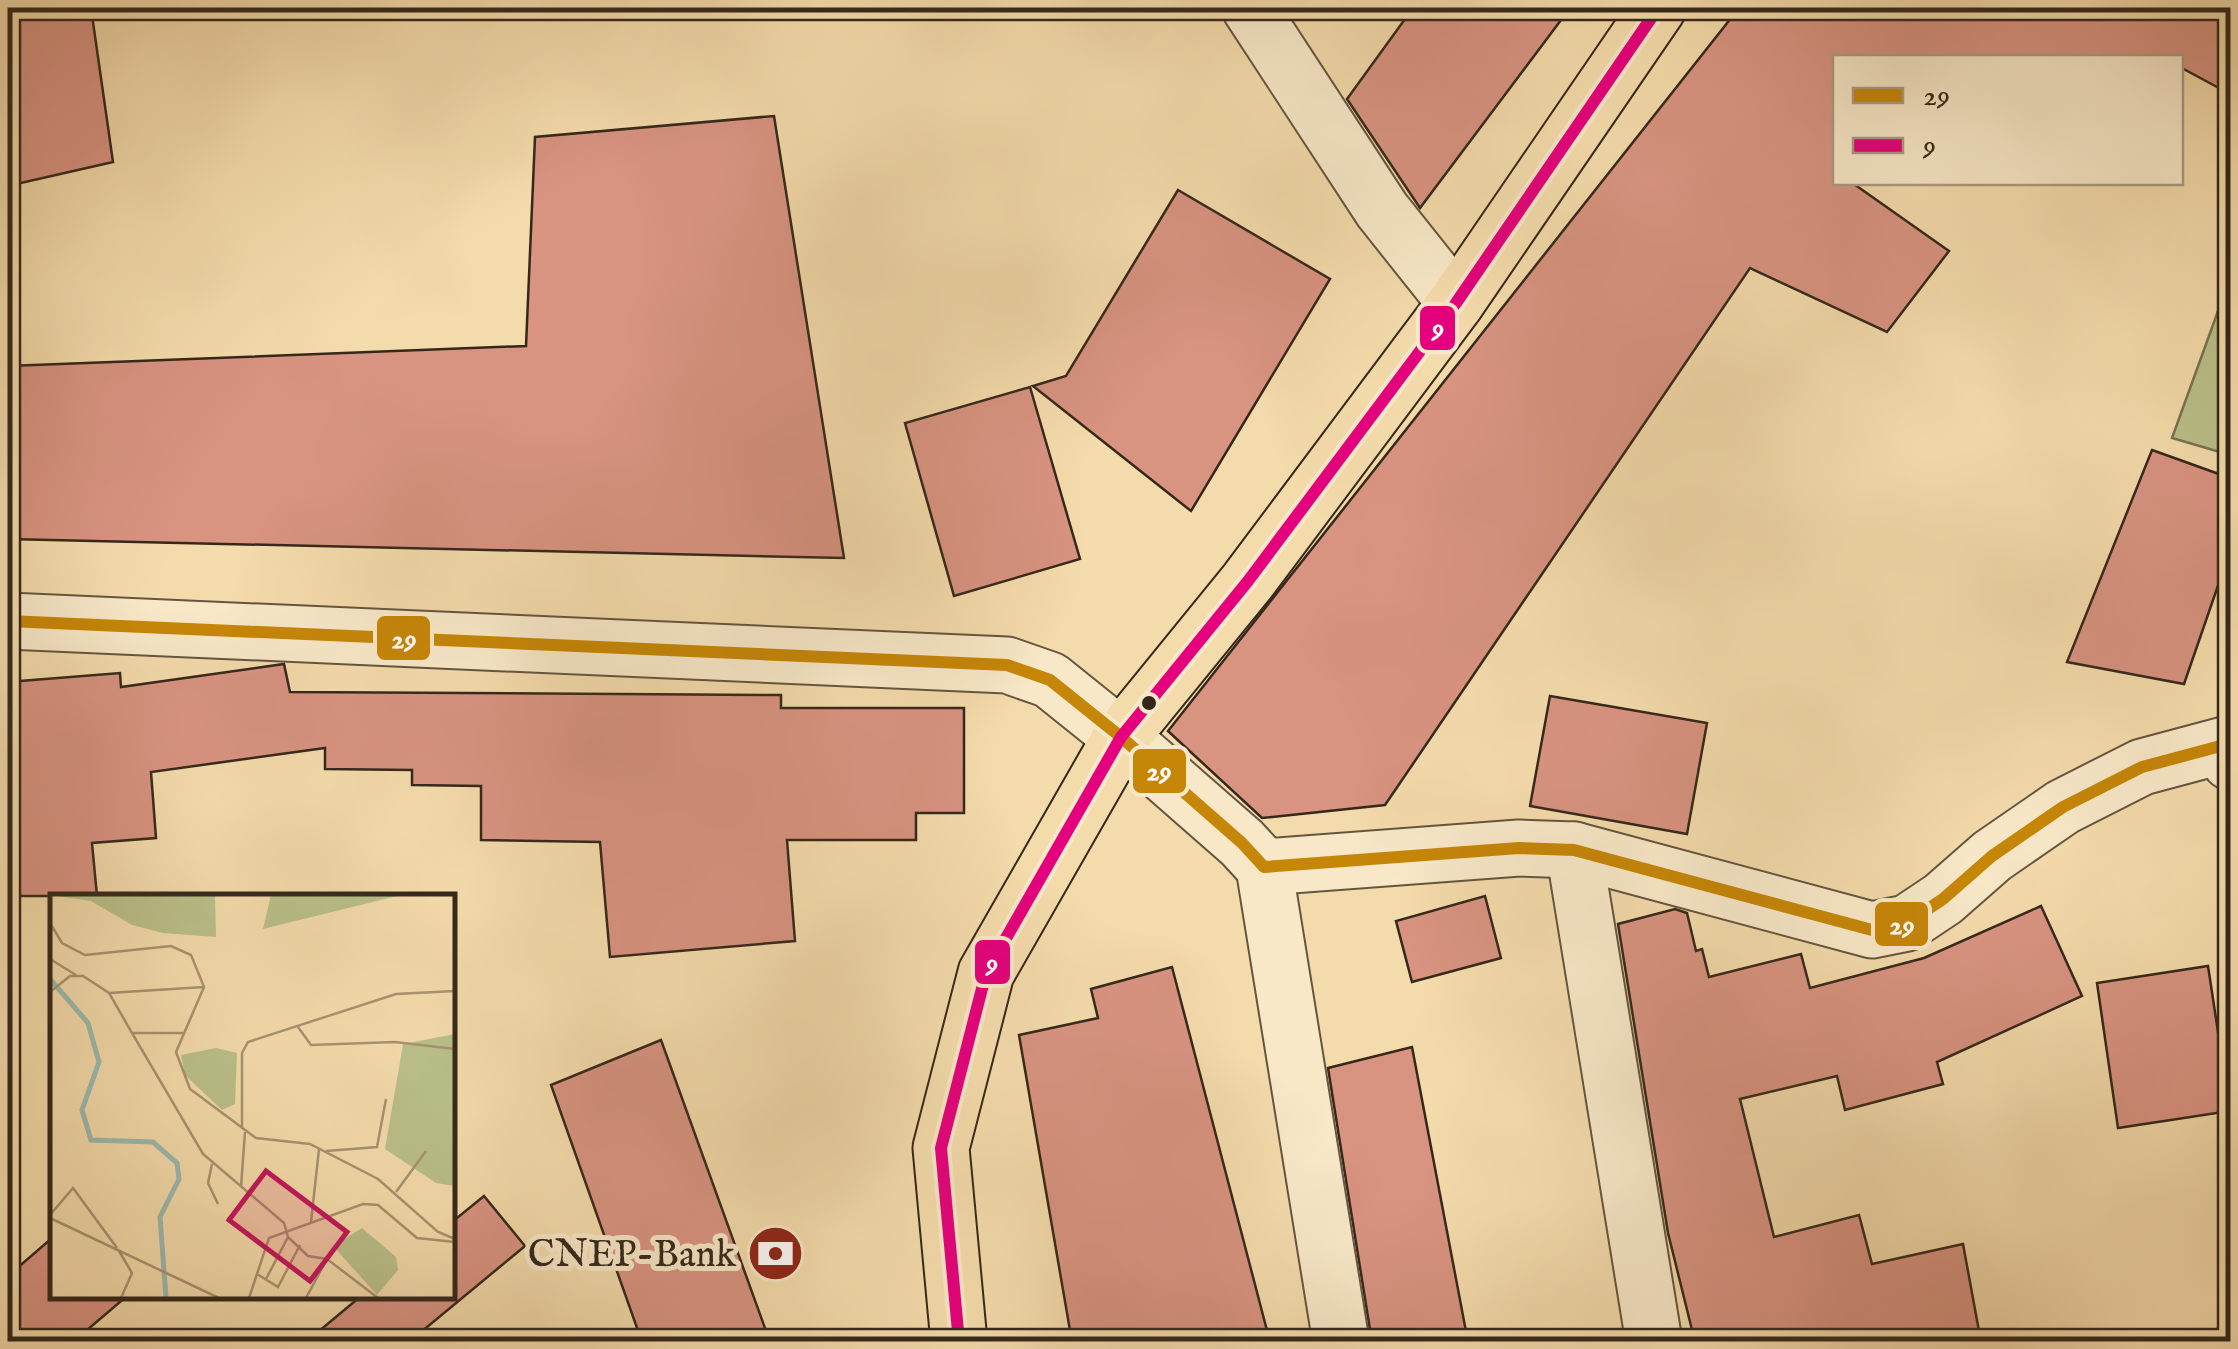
<svg xmlns="http://www.w3.org/2000/svg" width="2238" height="1349" viewBox="0 0 2238 1349" font-family="'IM FELL English',serif">
<style>
.green{fill:#bac08a;stroke:#787452;stroke-width:2.5}
.building{fill:#d89381;stroke:#35281b;stroke-width:2.5}
.lines{fill:none;stroke-linecap:round;stroke-linejoin:round}
.minor-casing{stroke:#65553f;stroke-width:59}
.major-casing{stroke:#35281b;stroke-width:59}
.minor{stroke:#f8e8c8;stroke-width:55}
.major{stroke:#f4dbab;stroke-width:55}
.bus-1-casing{stroke:#f8e8c8;stroke-width:20}
.bus-2-casing{stroke:#f8e8c8;stroke-width:20}
.bus-1{stroke:#c68607;stroke-width:12}
.bus-2{stroke:#e5007d;stroke-width:12}
.bus-dot{fill:#35281b;stroke:#f8e8c8;stroke-width:4}
.labels{text-anchor:middle;stroke-width:10;stroke-linejoin:round;paint-order:stroke}
.poi-label{font-size:38px;fill:#35281b;stroke:#f8e8c8;text-anchor:end}
.inset-river{fill:none;stroke:#9cbaae;stroke-width:5}
.inset-road{fill:none;stroke:#a89371;stroke-width:2.5}
.view{fill:#c2185b;fill-opacity:0.15;stroke:#c2185b;stroke-width:5}
.inset-edge{fill:none;stroke:#35281b;stroke-width:5}
.line-badge{stroke:#f8e8c8;stroke-width:4}
.badge-label{font-size:28px;text-anchor:middle;font-weight:bold;fill:#fff}
</style>
<rect width="100%" height="100%" fill="#f4dbab"/>
<filter id="stains"><feTurbulence type="fractalNoise" baseFrequency=".002" numOctaves="4"/><feColorMatrix values="0 0 0 0 .2 0 0 0 0 .09 0 0 0 0 .02 0 0 0 .5 -.17"/></filter>
<radialGradient id="worn" r=".72"><stop offset=".6" stop-color="#630" stop-opacity="0"/><stop offset="1" stop-color="#630" stop-opacity=".3"/></radialGradient>
<polygon class="green" points="2230,278 2230,455 2172,438"/>
<g class="building">
<polygon points="8,8 91,8 113,162 12,185 8,158"/>
<polygon points="1413,8 1570,8 1420,208 1347,99"/>
<polygon points="1739,8 2230,8 2230,94 2180,67 2180,58 1836,58 1836,182 1851,182 1949,251 1887,332 1750,268 1385,805 1262,818 1168,731"/>
<polygon points="774,116 844,558 8,539 8,366 526,346 535,137"/>
<polygon points="1178,190 1330,279 1191,511 1033,386 1066,376"/>
<polygon points="1030,387 1080,559 954,596 905,423"/>
<polygon points="2152,450 2230,478 2230,551 2184,684 2067,662"/>
<polygon points="284,664 290,692 781,695 781,708 964,708 964,813 916,813 916,840 787,840 795,941 610,957 600,842 481,840 481,786 412,785 412,770 325,769 325,748 151,772 156,838 92,843 97,896 20,896 8,778 8,682 120,673 121,687"/>
<polygon points="1550,696 1707,723 1687,834 1530,806"/>
<polygon points="1485,896 1501,958 1412,982 1396,921"/>
<polygon points="2041,906 2082,996 1937,1062 1943,1084 1845,1110 1837,1076 1740,1099 1774,1237 1859,1215 1872,1264 1963,1244 1981,1342 1695,1342 1668,1233 1618,924 1675,909 1687,913 1696,951 1702,949 1709,977 1801,954 1810,988 1924,958"/>
<polygon points="2208,966 2230,1111 2118,1128 2097,983"/>
<polygon points="1172,967 1270,1342 1072,1342 1019,1035 1098,1018 1091,989"/>
<polygon points="661,1040 770,1342 642,1342 551,1085"/>
<polygon points="1412,1047 1468,1342 1372,1342 1328,1068"/>
<polygon points="484,1196 525,1246 409,1342 306,1342 361,1296 452,1296 452,1222"/>
<polygon points="52,1238 52,1296 127,1296 73,1342 8,1342 8,1276"/>
</g>
<g class="lines">
<defs>
<g id="minor">
<polyline points="1250,8 1382,210 1456,303"/>
<polyline points="8,621 1007,665 1050,680 1121,737 1242,843 1264,867 1519,848 1574,850 1872,930 1907,923 1943,899 1992,856 2063,807 2142,767 2228,744 2230,762"/>
<polyline points="1574,850 1654,1342"/>
<polyline points="1264,867 1341,1342"/>
</g>
<polyline id="major" points="959,1342 941,1148 986,973 1121,737 1248,581 1456,303 1658,8"/>
</defs>
<use href="#minor" class="minor-casing"/>
<use href="#major" class="major-casing"/>
<use href="#minor" class="minor"/>
<use href="#major" class="major"/>
<defs>
<polyline id="bus-1" points="8,621 1007,665 1050,680 1121,737 1242,843 1264,867 1519,848 1574,850 1872,930 1907,923 1943,899 1992,856 2063,807 2142,767 2228,744 2230,762"/>
<polyline id="bus-2" points="959,1342 941,1148 986,973 1121,737 1248,581 1456,303 1658,8"/>
</defs>
<use href="#bus-1" class="bus-1-casing"/>
<use href="#bus-2" class="bus-2-casing"/>
<use href="#bus-1" class="bus-1"/>
<use href="#bus-2" class="bus-2"/>
</g>
<defs>
<symbol id="bank-disc" viewBox="-11 -11 22 22"><circle r="9.5" fill="#8f2418" stroke="#f8e8c8"/><path d="M-6-4H6V4H-6ZM0-2.3a2.3 2.3 0 1 0 0 4.6a2.3 2.3 0 1 0 0-4.6Z" fill="#fff"/></symbol>
</defs>
<g fill-rule="evenodd">
<use href="#bank-disc" x="744" y="1222" width="63" height="63"/>
</g>
<circle class="bus-dot" cx="1149" cy="703" r="9"/>
<g class="labels">
<g class="poi-label">
<text x="736" y="1266">CNEP-Bank</text>
</g>
</g>
<g transform="translate(50 894)">
<rect width="405" height="405" fill="#f4dbab"/>
<path d="M0 1H165L166 43 113 39 82 31 41 7ZM221 1H351L213 35ZM405 140V292L386 289 335 255 353 150ZM166 154 187 159 185 210 172 216 135 181 131 161ZM312 334 346 363 348 376 327 401 283 352Z" fill="#bac08a"/>
<path class="inset-river" d="M0 85 38 129 49 168 32 216 41 246 103 248 127 269 129 285 110 323 116 404"/>
<path class="inset-road" d="M0 29 12 49 35 61 121 52 141 61 154 93 126 158 140 195 206 244 260 250 328 285 388 338 405 345M0 65 26 81M0 98 20 82H33L59 99 82 139M59 99 154 93M248 133 261 151 345 148 405 155M133 139H82L153 260 234 329 238 343 258 362 277 365 256 404M192 235V159L198 148 346 100 405 97M276 257 327 253 336 205M162 270 158 289 168 310M191 293 195 238M346 298 376 257M0 321 23 294 67 354M0 324 169 404M261 328 269 255M69 357 82 379 71 404M277 365 328 404M207 380 228 393 250 351M216 385 238 343M199 404 219 344 313 310 328 311 367 344 405 348"/>
<path class="view" d="M216 277 297 338 260 387 179 326Z"/>
<rect width="405" height="405" class="inset-edge"/>
</g>
<g class="line-badge">
<rect x="1418" y="304" width="39" height="48" rx="10" fill="#e5007d"/>
<rect x="375" y="614" width="57" height="48" rx="10" fill="#c68607"/>
<rect x="1131" y="747" width="57" height="48" rx="10" fill="#c68607"/>
<rect x="1873" y="900" width="57" height="48" rx="10" fill="#c68607"/>
<rect x="973" y="938" width="39" height="48" rx="10" fill="#e5007d"/>
</g>
<g class="badge-label">
<text x="1438" y="337">9</text>
<text x="404" y="648">29</text>
<text x="1159" y="780">29</text>
<text x="1902" y="934">29</text>
<text x="992" y="972">9</text>
</g>
<rect width="2238" height="1349" fill="none" stroke="#f4dbab" stroke-width="40"/>
<rect x="10" y="10" width="2218" height="1329" fill="none" stroke="#35281b" stroke-width="5"/>
<rect x="20" y="20" width="2198" height="1309" fill="none" stroke="#35281b" stroke-width="2.5"/>
<rect x="1833" y="55" width="350" height="130" fill="#f8e8c8" stroke="#aa9b83" stroke-width="2.5"/>
<rect x="1853" y="88" width="50" height="15" fill="#c68607" stroke="#aa9b83" stroke-width="2.5"/>
<text x="1923" y="105" font-size="30" fill="#35281b">29</text>
<rect x="1853" y="138" width="50" height="15" fill="#e5007d" stroke="#aa9b83" stroke-width="2.5"/>
<text x="1923" y="155" font-size="30" fill="#35281b">9</text>
<rect width="100%" height="100%" filter="url(#stains)"/>
<rect width="100%" height="100%" fill="url(#worn)"/>
</svg>
